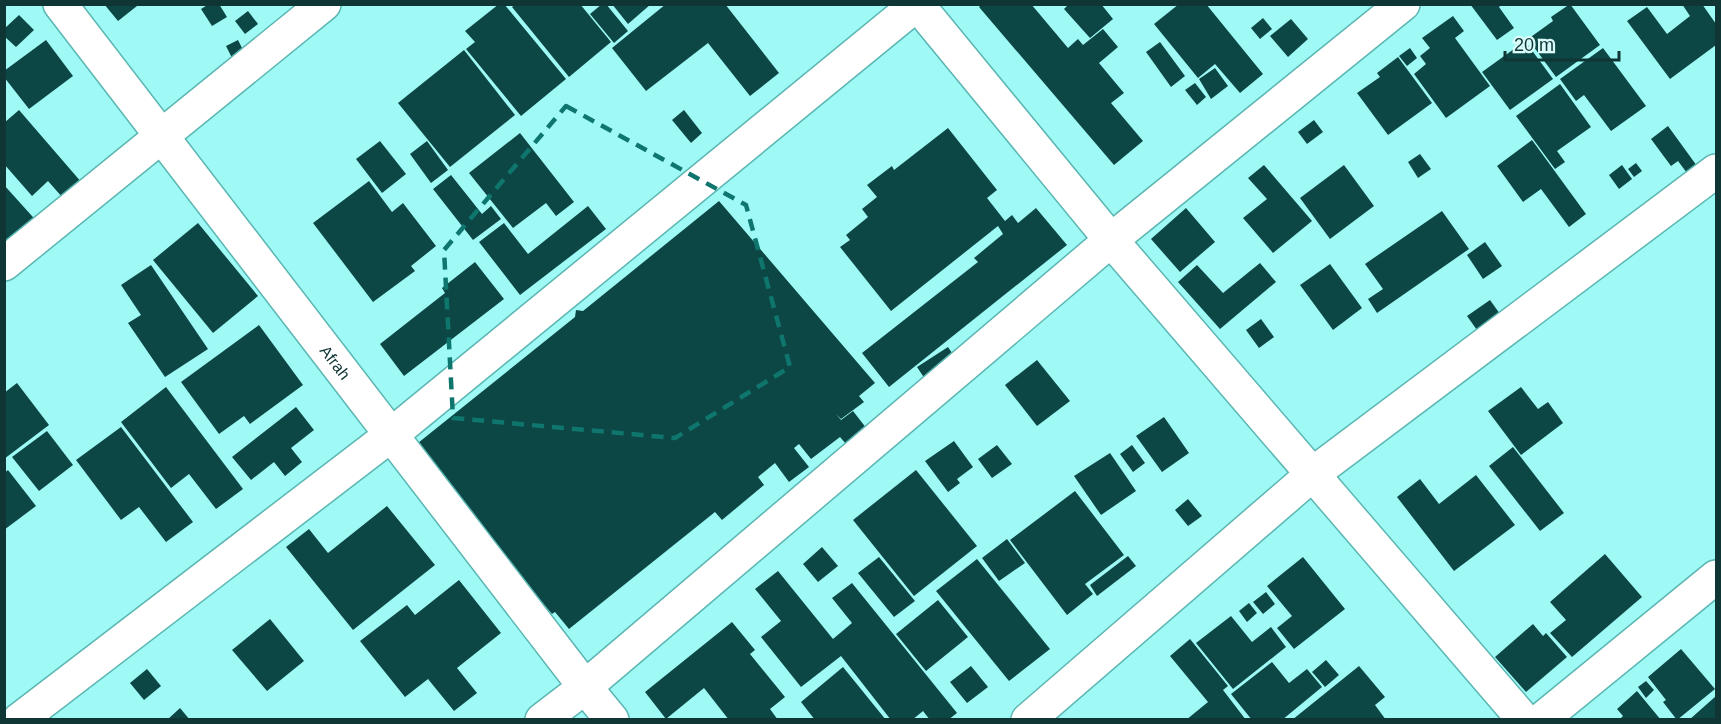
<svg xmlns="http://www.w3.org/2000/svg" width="1721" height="724" viewBox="0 0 1721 724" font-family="Arial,sans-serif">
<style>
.building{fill:#0d4745}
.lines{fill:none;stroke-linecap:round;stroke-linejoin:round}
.minor-casing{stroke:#5bb6b2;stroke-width:36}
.minor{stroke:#fff;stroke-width:33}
.marked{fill:none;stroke:#0f766e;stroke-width:4.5;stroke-dasharray:12 8;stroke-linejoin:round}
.labels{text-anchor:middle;stroke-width:6;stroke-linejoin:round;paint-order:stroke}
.street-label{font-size:16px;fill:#0f3635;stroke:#dafcfa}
</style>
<rect width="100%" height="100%" fill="#9ffaf6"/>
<g class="building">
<polygon points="104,4 136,4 137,6 118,21"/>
<polygon points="209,4 219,4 227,17 212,26 201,9"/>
<polygon points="499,4 504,4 566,79 521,116 466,49 475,42 465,31"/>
<polygon points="516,4 580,4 611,42 569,77 512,7"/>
<polygon points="602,4 606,4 628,31 614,43 590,14"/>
<polygon points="612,4 651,4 628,24"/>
<polygon points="666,4 725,4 779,73 750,96 708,43 646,91 612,48"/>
<polygon points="982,4 1031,4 1068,48 1078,39 1083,45 1103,29 1118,47 1099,63 1124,93 1111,103 1143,141 1114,165 979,7"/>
<polygon points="1069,4 1101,4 1113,19 1090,38 1064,9"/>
<polygon points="1179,4 1206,4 1263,74 1240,93 1215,64 1198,78 1154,24"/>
<polygon points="1470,4 1502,4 1499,7 1514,28 1497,40"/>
<polygon points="1570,4 1600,45 1556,77 1528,39 1553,21 1551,17"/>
<polygon points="1682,4 1702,4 1716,24 1716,45 1670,79 1627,21 1647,7 1667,34 1690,16"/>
<polygon points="248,11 258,24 245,34 235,21"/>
<polygon points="19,15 34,30 16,47 4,36 4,29"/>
<polygon points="1453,16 1464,31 1455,38 1490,86 1446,118 1414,74 1426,64 1420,56 1430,48 1422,38"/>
<polygon points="1263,18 1272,29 1260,39 1251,28"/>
<polygon points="1291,19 1308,39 1288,57 1270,36"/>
<polygon points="46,40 73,76 29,109 4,77 4,71"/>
<polygon points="238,40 245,54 233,60 226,46"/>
<polygon points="1525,41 1553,79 1510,110 1482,72"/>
<polygon points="1160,42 1185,76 1171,87 1146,52"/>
<polygon points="1410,48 1417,58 1407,66 1399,56"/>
<polygon points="1603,48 1646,106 1611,131 1584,95 1576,101 1560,79"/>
<polygon points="464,50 515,115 450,167 398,103"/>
<polygon points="1398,57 1432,103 1388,135 1357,93 1380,77 1377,73"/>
<polygon points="1215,68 1228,86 1211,99 1199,79"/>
<polygon points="1195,83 1206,97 1197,105 1185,90"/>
<polygon points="1560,84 1591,127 1557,151 1565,162 1555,169 1516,116"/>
<polygon points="19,110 95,198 77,214 48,181 32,196 4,164 4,123"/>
<polygon points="684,110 702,133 691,143 672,120"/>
<polygon points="1314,120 1323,132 1307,144 1298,132"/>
<polygon points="1668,126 1697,166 1687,173 1678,161 1671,166 1651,139"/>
<polygon points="948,128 997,190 987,198 1005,221 1012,215 1018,223 1036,208 1067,245 889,387 862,353 978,262 974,258 1003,234 998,226 891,311 840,247 850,240 846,235 868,217 862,209 877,197 867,185 892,166 894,170"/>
<polygon points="520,133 574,202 556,216 546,203 513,228 469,173"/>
<polygon points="1532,140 1586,214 1569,227 1541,189 1523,202 1497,166"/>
<polygon points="380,141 406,174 382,193 356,159"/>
<polygon points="427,141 448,170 431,183 410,154"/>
<polygon points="1420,154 1431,169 1418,178 1408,162"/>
<polygon points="1636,163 1642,171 1634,177 1628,169"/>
<polygon points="1264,165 1312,221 1273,253 1243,218 1267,199 1248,178"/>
<polygon points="1344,165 1374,206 1330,239 1300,198"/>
<polygon points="1622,165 1632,179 1619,189 1609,175"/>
<polygon points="451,175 482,214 491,206 501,219 473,240 433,189"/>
<polygon points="369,181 392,212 403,203 436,246 411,266 415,271 373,302 313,223"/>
<polygon points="4,185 50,236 4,275"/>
<polygon points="719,201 875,383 859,396 864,402 841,419 836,414 841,420 853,411 867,429 846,444 840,437 811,459 799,444 794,448 809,467 789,482 775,463 758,477 764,485 722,520 715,512 569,629 555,612 552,614 506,560 508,558 413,447 575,317 576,310 583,311"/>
<polygon points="588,206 606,229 520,295 479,242 504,223 528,254"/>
<polygon points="1186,208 1215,242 1180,272 1151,239"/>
<polygon points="1442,211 1469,249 1377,313 1368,299 1383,289 1365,264"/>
<polygon points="198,223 258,296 213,333 153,260"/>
<polygon points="1485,242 1502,266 1483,279 1467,255"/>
<polygon points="475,262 504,299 404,376 380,344 445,293 442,288"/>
<polygon points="1260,263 1276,282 1220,329 1178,282 1197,265 1223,293"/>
<polygon points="1330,264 1362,308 1333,330 1300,285"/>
<polygon points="151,265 208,349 165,377 128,323 141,315 121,285"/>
<polygon points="1490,300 1505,321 1482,337 1467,316"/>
<polygon points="1261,319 1274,337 1259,348 1246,330"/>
<polygon points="259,325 303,385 250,424 244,416 219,434 181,382"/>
<polygon points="948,347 962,368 931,388 917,367"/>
<polygon points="1037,360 1070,401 1037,426 1005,385"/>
<polygon points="17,383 49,425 4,459 4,393"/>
<polygon points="166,387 243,489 216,509 189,474 171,488 121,422"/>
<polygon points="1521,387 1538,409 1548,402 1563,423 1521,455 1488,411"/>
<polygon points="296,407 314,430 291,448 302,462 285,476 274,462 251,480 232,457"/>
<polygon points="1164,417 1189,453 1162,472 1136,436"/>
<polygon points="121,427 193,522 166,542 139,507 121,520 76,460"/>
<polygon points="47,431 73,465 39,491 12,457"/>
<polygon points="954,441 973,467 957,479 960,483 948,492 925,461"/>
<polygon points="997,445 1012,464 992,478 978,459"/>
<polygon points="1132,445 1145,463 1133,472 1120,454"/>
<polygon points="1513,447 1564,513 1540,531 1489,466"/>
<polygon points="1110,453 1136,491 1101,515 1074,476"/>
<polygon points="8,470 36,506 4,530 4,473"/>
<polygon points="916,470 977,546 914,596 853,520"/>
<polygon points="1476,475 1515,525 1454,571 1397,497 1420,479 1439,504"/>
<polygon points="1075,491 1124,555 1085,584 1093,594 1067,615 1010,540"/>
<polygon points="1188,499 1202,516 1188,526 1175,510"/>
<polygon points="387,506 435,565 353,630 286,547 309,529 328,553"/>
<polygon points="1007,539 1025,563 999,581 982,558"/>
<polygon points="822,547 838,566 818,582 803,564"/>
<polygon points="1605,554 1642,597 1572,657 1550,633 1566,620 1550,602"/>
<polygon points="1128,556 1136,566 1097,596 1090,585"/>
<polygon points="879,557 915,601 894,617 858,573"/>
<polygon points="1303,557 1345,609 1294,649 1277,628 1292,616 1267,586"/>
<polygon points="977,559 1050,649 1009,681 936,591"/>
<polygon points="778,571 833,639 852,623 832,598 852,583 957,713 948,720 930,720 923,711 912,720 891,720 841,656 801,687 761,637 781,621 755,589"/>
<polygon points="459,580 501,633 457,668 477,693 454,711 428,679 405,697 360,641 407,605 415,615"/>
<polygon points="1266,592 1275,604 1263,614 1253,602"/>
<polygon points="938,600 968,637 926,671 896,634"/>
<polygon points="1249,603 1257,613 1247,622 1239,611"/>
<polygon points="1231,616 1252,642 1271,627 1286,647 1233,689 1196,643"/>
<polygon points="270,619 304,661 267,691 232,650"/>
<polygon points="732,622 755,650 750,654 785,697 770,709 778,720 729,720 704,688 666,719 645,692"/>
<polygon points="1533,624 1543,636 1546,633 1567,657 1526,692 1495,657"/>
<polygon points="1190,639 1228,686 1223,690 1246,720 1186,720 1208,702 1170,656"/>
<polygon points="1681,649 1715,689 1677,720 1663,702 1666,700 1648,677"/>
<polygon points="1326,660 1339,675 1325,687 1312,672"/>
<polygon points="1272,662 1289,683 1307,669 1322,687 1282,720 1252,720 1231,694"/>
<polygon points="971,666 988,687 967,703 950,682"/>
<polygon points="1359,666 1385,697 1375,705 1386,720 1292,720"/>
<polygon points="843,667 886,720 815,720 801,702"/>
<polygon points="147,669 161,686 144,700 130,683"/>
<polygon points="1646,681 1654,690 1646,698 1638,687"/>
<polygon points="1637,691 1661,720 1619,720 1623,716 1617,709"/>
<polygon points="1716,696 1716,720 1689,720"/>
<polygon points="180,708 190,720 167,720"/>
</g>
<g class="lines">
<defs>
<g id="minor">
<path id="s1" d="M60 4 585 687 612 720"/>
<polyline points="917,4 1111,240 1524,720"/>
<polyline points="4,264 324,4"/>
<polyline points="19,720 391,435 917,4"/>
<polyline points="542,720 585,687 1111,240 1403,4"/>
<polyline points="1028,720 1314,473 1716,171"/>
<polyline points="1541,720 1716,577"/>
</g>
</defs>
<use href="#minor" class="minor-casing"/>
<use href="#minor" class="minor"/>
</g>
<path class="marked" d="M566 106 746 205 790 367 675 438 453 418 444 250Z"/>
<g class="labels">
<g class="street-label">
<text dy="6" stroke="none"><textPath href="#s1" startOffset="452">Afrah</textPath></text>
</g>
</g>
<rect width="1721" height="724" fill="none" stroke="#0f3635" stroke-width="12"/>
<path d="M1505 51v9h114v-9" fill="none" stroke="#0f3635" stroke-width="3"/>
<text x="1514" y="51" font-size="18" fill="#0f3635" stroke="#dafcfa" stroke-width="4.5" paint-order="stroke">20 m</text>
</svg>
